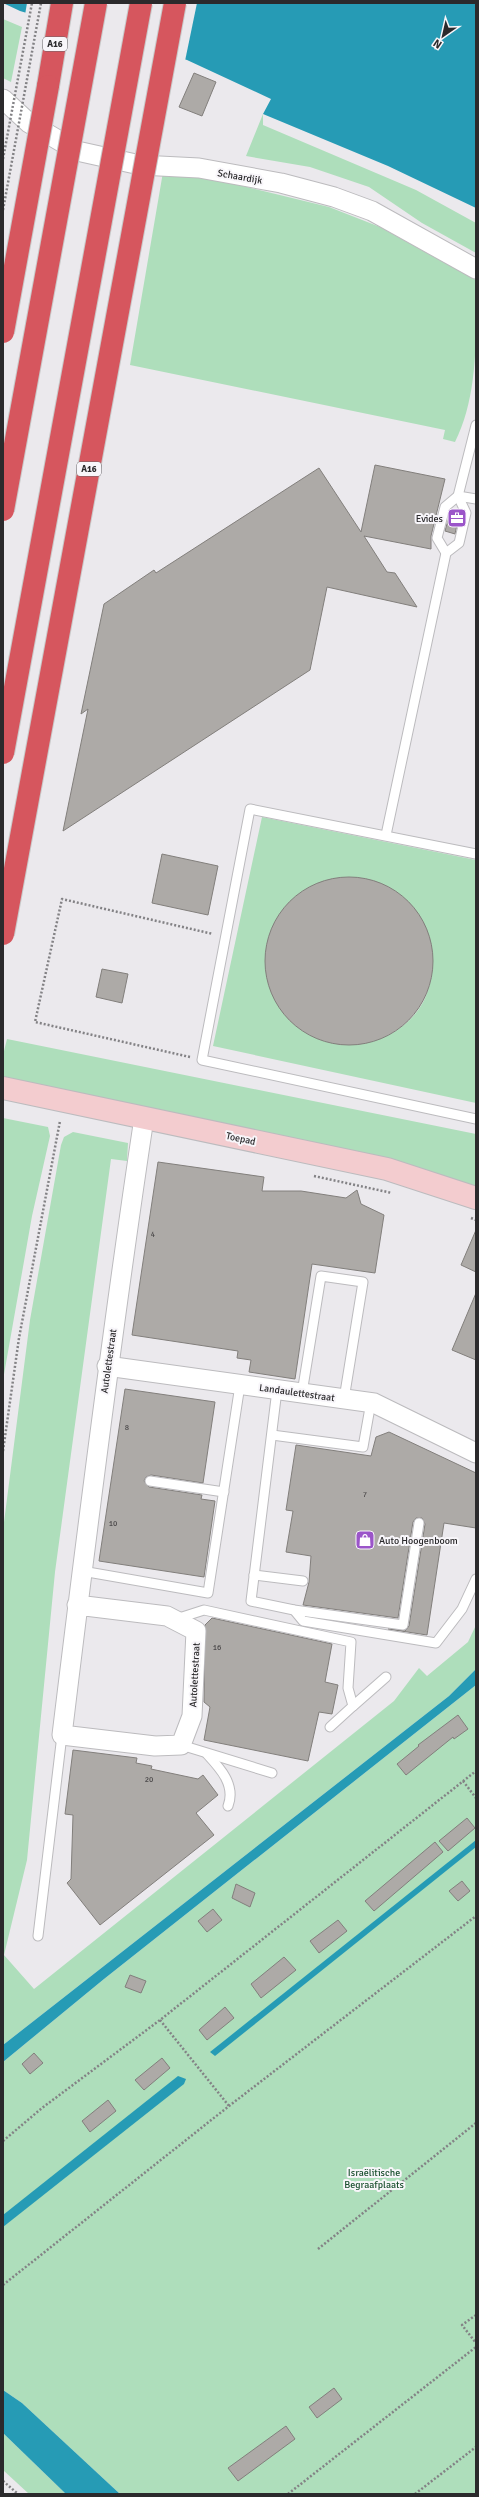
<svg xmlns="http://www.w3.org/2000/svg" width="479" height="2497" viewBox="0 0 479 2497" font-family="Signika,sans-serif">
<style>
.green{fill:#aedebb;fill-rule:evenodd}
.water{fill:#269bb5}
.pier{fill:#ebe9ed}
.building{fill:#adaaa7;stroke:#827f7c}
.lines{fill:none;stroke-linecap:round;stroke-linejoin:round}
.lane-casing{stroke:#bcbbbe;stroke-width:11}
.street-casing{stroke:#bcbbbe;stroke-width:21}
.secondary-casing{stroke:#bcbbbe;stroke-width:24}
.highway-casing{stroke:#c8c8c8;stroke-width:24}
.path{stroke:#838285;stroke-width:2.5;stroke-dasharray:2 2;stroke-linecap:butt}
.lane{stroke:#fff;stroke-width:9}
.street{stroke:#fff;stroke-width:19}
.secondary{stroke:#f3cccf;stroke-width:22}
.highway{stroke:#d6565e;stroke-width:22}
.highway-bridge-casing{stroke:#c8c8c8;stroke-width:24;stroke-linecap:butt}
.path-bridge{stroke:#838285;stroke-width:2.5;stroke-dasharray:2 2;stroke-linecap:butt}
.highway-bridge{stroke:#d6565e;stroke-width:22}
.labels{text-anchor:middle;stroke-width:4;stroke-linejoin:round;paint-order:stroke}
.number-label{font-size:8px;fill:#4c4a4b}
.shield{fill:#f8f6fa;stroke:#68676a;stroke-width:1}
.shield-label{font-size:9px;font-weight:bold;fill:#2b2a2c}
.street-label{font-size:10px;fill:#2b2a2c;stroke:#f8f6fa}
.poi-label{font-size:10px;fill:#2b2a2c;stroke:#f8f6fa;text-anchor:end}
.park-label{font-size:10px;fill:#1a502f;stroke:#f8f6fa}
</style>
<rect width="100%" height="100%" fill="#ebe9ed"/>
<g class="green">
<polygon points="3,19 22,27 11,82 3,78"/>
<polygon points="263,114 263,125 416,190 476,223 476,253 422,223 369,187 310,167 246,156"/>
<path d="M163 172 235 184 329 207 380 227 476 280C476 334 479 394 455 442L443 439 445 430 130 365Z"/>
<path d="M262 817 476 860V1103L213 1046ZM349 877C358 879 368 879 376 882 420 899 444 948 427 993 420 1014 399 1033 378 1039 271 1074 219 919 323 882 331 879 341 879 349 877Z"/>
<polygon points="7,1039 476,1134 476,1186 403,1163 3,1080 3,1055"/>
<polygon points="3,1118 48,1127 50,1136 32,1216 3,1380"/>
<polygon points="73,1132 128,1143 127,1161 111,1159 55,1572 27,1860 4,1955 34,1989 394,1701 419,1668 427,1676 468,1642 476,1625 476,1669 449,1696 3,2045 3,1530 30,1320 61,1145 64,1137"/>
<polygon points="476,1685 476,2494 120,2494 22,2403 3,2390 3,2062 104,1979"/>
<polygon points="3,2433 66,2494 29,2494 3,2470"/>
</g>
<g class="water">
<polygon points="3,3 476,3 476,208 388,166 263,114 271,99 187,60 20,11"/>
<polygon points="476,1669 476,1685 104,1979 3,2062 3,2045 449,1696"/>
<polygon points="476,1840 476,1847 215,2056 210,2052"/>
<polygon points="178,2076 186,2079 184,2084 3,2227 3,2215"/>
<polygon points="3,2390 22,2403 120,2494 66,2494 3,2433"/>
</g>
<polygon class="pier" points="27,3 197,3 185,61 25,15"/>
<g class="building">
<polygon points="194,73 216,82 202,116 179,107"/>
<polygon points="375,465 445,479 431,536 431,549 364,536 387,572 395,573 417,607 327,587 310,670 63,831 88,709 81,714 104,604 154,570 156,573 319,468 361,532"/>
<polygon points="450,513 459,515 455,534 445,531"/>
<polygon points="162,854 218,866 208,915 152,903"/>
<circle cx="349" cy="961" r="84"/>
<polygon points="102,969 128,974 122,1003 96,997"/>
<polygon points="158,1162 264,1177 262,1191 301,1191 346,1198 357,1190 361,1204 384,1215 375,1273 312,1264 295,1379 249,1372 251,1360 237,1358 238,1351 132,1335"/>
<polygon points="476,1230 476,1272 461,1265"/>
<polygon points="476,1293 476,1360 452,1350"/>
<polygon points="125,1389 215,1402 203,1483 151,1475 146,1477 144,1481 149,1487 202,1495 201,1499 215,1501 204,1577 99,1561"/>
<polygon points="389,1432 476,1473 476,1528 444,1523 427,1635 388,1629 405,1631 409,1626 425,1524 422,1518 416,1518 413,1522 398,1618 303,1605 309,1582 311,1556 286,1552 293,1511 286,1510 296,1445 371,1456 376,1437"/>
<polygon points="212,1618 332,1644 325,1682 338,1685 332,1714 319,1712 308,1761 204,1740 210,1707 204,1702 205,1625"/>
<polygon points="458,1715 468,1729 454,1739 453,1737 406,1775 397,1764 419,1746 418,1745"/>
<polygon points="73,1750 137,1758 136,1763 152,1766 151,1769 198,1779 203,1775 218,1795 196,1813 214,1835 100,1925 67,1883 71,1879 73,1815 65,1814"/>
<polygon points="467,1818 475,1828 448,1851 439,1841"/>
<polygon points="435,1842 443,1852 374,1911 365,1901"/>
<polygon points="462,1881 470,1891 458,1901 449,1891"/>
<polygon points="236,1884 255,1893 250,1907 232,1898"/>
<polygon points="213,1909 222,1920 207,1932 198,1921"/>
<polygon points="338,1920 347,1931 319,1953 310,1941"/>
<polygon points="284,1957 296,1970 261,1998 251,1984"/>
<polygon points="130,1975 146,1981 141,1993 125,1987"/>
<polygon points="225,2007 234,2018 207,2040 199,2030"/>
<polygon points="34,2053 43,2063 30,2074 22,2064"/>
<polygon points="162,2058 170,2068 144,2090 135,2080"/>
<polygon points="108,2100 116,2111 90,2132 82,2121"/>
<polygon points="334,2388 342,2399 317,2418 309,2407"/>
<polygon points="286,2426 295,2439 238,2481 228,2468"/>
</g>
<g class="lines">
<defs>
<g id="lane">
<polyline points="458,496 476,499"/>
<polyline points="446,553 437,538 445,507 458,496 476,425"/>
<polyline points="386,835 446,553 459,543 466,513 458,496"/>
<polyline points="476,854 250,809 202,1060 476,1119"/>
<polyline points="277,1390 251,1601 294,1610 403,1625 419,1523"/>
<polyline points="302,1393 321,1276 363,1282 344,1399"/>
<polyline points="272,1435 363,1447 371,1402"/>
<polyline points="150,1481 224,1492"/>
<polyline points="82,1571 208,1593 240,1385"/>
<polyline points="254,1575 303,1581"/>
<polyline points="294,1610 303,1621 436,1643 462,1609 476,1579"/>
<polyline points="176,1619 204,1610 351,1642 348,1688 353,1706 330,1727"/>
<polyline points="353,1706 386,1677"/>
<polyline points="181,1745 272,1773"/>
<path d="M207 1754C220 1768 236 1785 228 1806"/>
<polyline points="38,1936 62,1735"/>
</g>
<g id="street">
<polyline points="3,99 29,123 77,151 140,165 199,168 281,183 334,197 372,211 476,269"/>
<polyline points="107,1366 374,1403 476,1453"/>
<path d="M77 1605 167 1616 196 1631 192 1716 181 1745 155 1746 62 1735C87 1529 113 1323 144 1118"/>
</g>
<polyline id="secondary" points="3,1088 387,1169 476,1198"/>
<polyline id="highway" points="48,86 62,3"/>
</defs>
<use href="#lane" class="lane-casing"/>
<use href="#street" class="street-casing"/>
<use href="#secondary" class="secondary-casing"/>
<use href="#highway" class="highway-casing"/>
<g class="path">
<polyline points="190,1057 35,1022 62,899 213,934"/>
<polyline points="314,1176 392,1193"/>
<polyline points="471,1218 476,1220"/>
<polyline points="3,1451 19,1338 60,1121"/>
<polyline points="463,1781 476,1798"/>
<polyline points="160,2020 229,2106"/>
<polyline points="3,2141 42,2108 160,2020 476,1771"/>
<polyline points="318,2249 476,2123"/>
<polyline points="3,2285 229,2106 476,1916"/>
<polyline points="476,2315 462,2325 476,2343"/>
<polyline points="3,2481 18,2494"/>
<polyline points="288,2494 476,2347"/>
<polyline points="415,2494 476,2447"/>
</g>
<use href="#lane" class="lane"/>
<use href="#street" class="street"/>
<use href="#secondary" class="secondary"/>
<use href="#highway" class="highway"/>
<defs>
<g id="highway-bridge">
<polyline points="3,332 48,86"/>
<polyline points="3,510 96,3"/>
<polyline points="3,753 141,3"/>
<polyline points="3,934 175,3"/>
</g>
</defs>
<use href="#highway-bridge" class="highway-bridge-casing"/>
<g class="path-bridge">
<polyline points="3,159 32,3"/>
<polyline points="3,210 41,3"/>
</g>
<use href="#highway-bridge" class="highway-bridge"/>
</g>
<defs>
<symbol id="office-square" viewBox="-11 -11 22 22"><rect x="-9" y="-9" width="18" height="18" rx="4" fill="#9b55c9" stroke="#f8f6fa"/><path d="M-6-3h4V-5.5h4V-3h4V5H-6ZM-1-4.5V-3h2v-1.5ZM-6 0V1H6V0Z" fill="#fff"/></symbol>
<symbol id="shop-square" viewBox="-11 -11 22 22"><rect x="-9" y="-9" width="18" height="18" rx="4" fill="#9b55c9" stroke="#f8f6fa"/><path d="M-5-2.5h2.3a2.7 3.5 0 0 1 5.4 0H5L5.5 6h-11ZM-1.5-2.5h3a1.5 2.3 0 0 0-3 0Z" fill="#fff"/></symbol>
</defs>
<g fill-rule="evenodd">
<use href="#office-square" x="446" y="507" width="22" height="22"/>
<use href="#shop-square" x="354" y="1529" width="22" height="22"/>
</g>
<g class="labels">
<g class="number-label">
<text x="153" y="1237">4</text>
<text x="127" y="1430">8</text>
<text x="365" y="1497">7</text>
<text x="113" y="1526">10</text>
<text x="217" y="1650">16</text>
<text x="149" y="1782">20</text>
</g>
<g class="shield">
<rect x="43" y="37" width="24" height="14" rx="3"/>
<rect x="77" y="462" width="24" height="14" rx="3"/>
</g>
<g class="shield-label">
<text x="55" y="47">A16</text>
<text x="89" y="472">A16</text>
</g>
<g class="street-label">
<text transform="translate(240 176) rotate(10)" y="4">Schaardijk</text>
<text transform="translate(241 1138) rotate(12)" y="4">Toepad</text>
<text transform="translate(108 1361) rotate(-82)" y="4">Autolettestraat</text>
<text transform="translate(297 1392) rotate(8)" y="4">Landaulettestraat</text>
<text transform="translate(194 1675) rotate(-87)" y="4">Autolettestraat</text>
</g>
<g class="poi-label">
<text x="443" y="522">Evides</text>
<text x="379" y="1544" text-anchor="start">Auto Hoogenboom</text>
</g>
<g class="park-label">
<text x="374" y="2176">Israëlitische<tspan x="374" dy="12">Begraafplaats</tspan></text>
</g>
</g>
<rect width="479" height="2497" fill="none" stroke="#2b2a2c" stroke-width="8"/>
<g transform="translate(443 36) rotate(214)" stroke="#f8f6fa" stroke-width="3" paint-order="stroke">
<path d="M0-3L7 15L0 10L-7 15Z" fill="#2b2a2c"/>
<text y="-6" font-size="11" font-weight="bold" text-anchor="middle" fill="#2b2a2c">N</text>
</g>
</svg>
